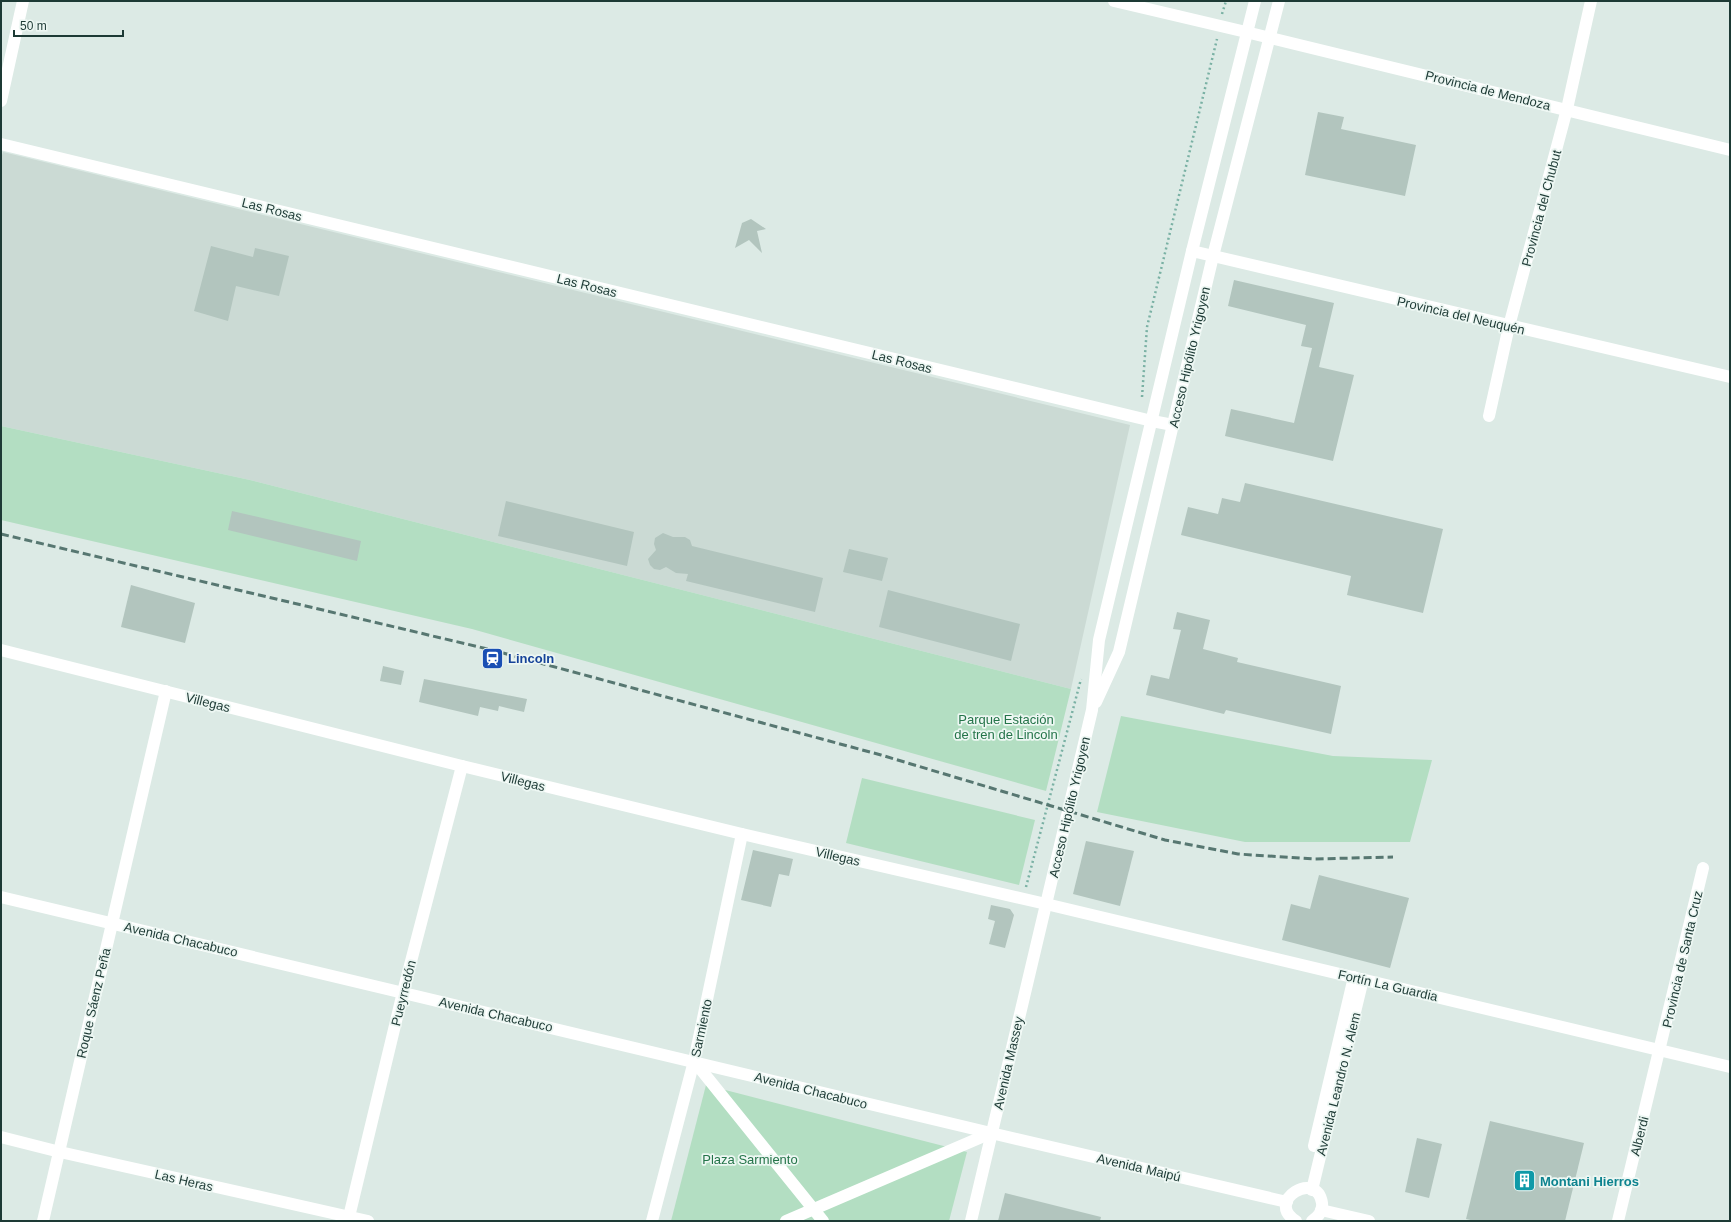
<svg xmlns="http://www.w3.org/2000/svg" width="1731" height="1222" viewBox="0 0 1731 1222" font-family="Arial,sans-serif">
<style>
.built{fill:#cbdad4}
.green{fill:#b3dec2}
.building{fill:#b2c5be}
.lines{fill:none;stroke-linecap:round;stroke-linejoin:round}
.path{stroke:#7ab1a4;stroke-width:2.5;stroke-dasharray:2 3;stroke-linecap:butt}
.street{stroke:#fff;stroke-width:12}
.secondary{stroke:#fff;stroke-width:12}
.rail{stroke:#577771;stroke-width:3;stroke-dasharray:8 4;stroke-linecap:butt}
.labels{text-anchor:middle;stroke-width:3.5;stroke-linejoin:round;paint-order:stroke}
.street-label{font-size:13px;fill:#1d3a35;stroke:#edf7f3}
.transit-label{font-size:13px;font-weight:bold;fill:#164399;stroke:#edf7f3;text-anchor:start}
.park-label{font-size:13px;fill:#247449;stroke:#edf7f3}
.culture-label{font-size:13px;font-weight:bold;fill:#0d838f;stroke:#edf7f3;text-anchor:start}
</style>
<rect width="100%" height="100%" fill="#dceae5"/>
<polygon class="built" points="3,152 1130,425 1071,689 250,480 1,426 1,158"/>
<g class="green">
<polygon points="1,426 250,480 1071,689 1046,791 472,629 1,520"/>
<polygon points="1121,716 1333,756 1432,760 1410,842 1245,842 1097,812"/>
<polygon points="862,778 1035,820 1019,885 846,843"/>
<polygon points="706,1085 967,1152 949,1221 671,1221"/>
</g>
<g class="building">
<polygon points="1318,112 1344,117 1341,129 1416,145 1405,196 1305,175"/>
<polygon points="751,219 766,229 757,231 762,253 749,240 735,248 742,223"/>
<polygon points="211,246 253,257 255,248 289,256 279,296 236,286 228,321 194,311"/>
<polygon points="1234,280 1334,303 1319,367 1354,375 1333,461 1225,436 1231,409 1294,423 1312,348 1301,346 1306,325 1228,306"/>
<polygon points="1245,483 1443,529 1423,613 1347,595 1351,576 1181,535 1188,507 1218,514 1222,498 1240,502"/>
<polygon points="506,501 634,532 627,566 498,536"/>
<polygon points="232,511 361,541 357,561 228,530"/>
<polygon points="663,533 673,537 685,537 690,540 692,546 823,578 815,612 686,581 688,574 676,573 666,567 660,570 654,569 650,565 648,559 656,550 654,544 655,538"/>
<polygon points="849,549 888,558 882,581 843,572"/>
<polygon points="131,585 195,603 185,643 121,627"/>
<polygon points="888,590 1020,624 1011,661 879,627"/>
<polygon points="1177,612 1210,620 1203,649 1238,658 1237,662 1341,686 1331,734 1226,710 1224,714 1146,695 1151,675 1169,679 1181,630 1173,629"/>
<polygon points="383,666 404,671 401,685 380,681"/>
<polygon points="424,679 527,699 524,712 499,706 498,711 480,707 478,716 419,702"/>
<polygon points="1086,841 1134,851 1120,906 1073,894"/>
<polygon points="753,850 793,859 789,876 779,874 771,907 741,900"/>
<polygon points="1319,875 1409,898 1390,968 1282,940 1291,904 1310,909"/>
<polygon points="991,905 1010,909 1014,915 1005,948 989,944 995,921 988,919"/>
<polygon points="1490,1121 1584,1143 1565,1221 1475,1221 1466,1219"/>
<polygon points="1417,1138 1442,1144 1429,1198 1405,1192"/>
<polygon points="1005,1193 1101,1217 1100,1221 998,1221"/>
</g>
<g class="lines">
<g class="path">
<polyline points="1222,14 1226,1"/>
<polyline points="1142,397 1147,327 1217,39"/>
<polyline points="1026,887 1081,679"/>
</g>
<g class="street">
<polyline points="1,101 23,1"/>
<polyline points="1,144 1152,421 1173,425"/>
<polyline points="1192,251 1730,377"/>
<polyline points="1489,416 1509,326 1567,109 1591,1"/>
<polyline points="1,650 462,766 742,834 1046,904 1730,1067"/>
<polyline points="694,1061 823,1221"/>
<polyline points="1,1137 60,1152 368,1221"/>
<polyline points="43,1221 166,691"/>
<polyline points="348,1221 403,992 462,766"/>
<polyline points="652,1221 694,1061 742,834"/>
<polyline points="786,1221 991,1133"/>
<polyline points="1618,1221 1703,868"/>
</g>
<g class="secondary">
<polyline points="1114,1 1246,32 1730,150"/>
<polyline points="1096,702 1119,652 1213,256 1279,1"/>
<polyline points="1,897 991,1133 1287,1202"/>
<polyline points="1314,1146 1354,977"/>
<polyline points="1312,1190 1363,979"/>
<polyline points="1321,1210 1369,1221"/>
<polyline points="971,1221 1092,710 1099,640 1192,251 1255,1"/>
<path d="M1296 1221C1264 1201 1317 1169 1322 1203 1323 1211 1318 1217 1312 1221"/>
</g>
<polyline class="rail" points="1,534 492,650 881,755 1165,840 1238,854 1315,859 1393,857"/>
</g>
<defs>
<symbol id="station-square" viewBox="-11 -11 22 22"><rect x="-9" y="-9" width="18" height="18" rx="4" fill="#1a4fb4" stroke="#edf7f3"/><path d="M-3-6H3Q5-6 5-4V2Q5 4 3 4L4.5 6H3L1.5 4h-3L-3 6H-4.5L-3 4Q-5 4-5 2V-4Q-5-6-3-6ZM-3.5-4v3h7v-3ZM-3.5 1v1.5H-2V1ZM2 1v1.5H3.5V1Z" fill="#fff"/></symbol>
<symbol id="building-square" viewBox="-11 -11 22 22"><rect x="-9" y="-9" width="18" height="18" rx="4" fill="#0f9aa8" stroke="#edf7f3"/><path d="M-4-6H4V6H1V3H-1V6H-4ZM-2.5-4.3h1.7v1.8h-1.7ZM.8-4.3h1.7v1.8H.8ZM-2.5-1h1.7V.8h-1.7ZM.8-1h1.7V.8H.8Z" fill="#fff"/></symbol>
</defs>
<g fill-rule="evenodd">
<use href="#station-square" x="480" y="646" width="25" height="25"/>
<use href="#building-square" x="1512" y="1168" width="25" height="25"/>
</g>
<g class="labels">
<g class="street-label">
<text transform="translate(1488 90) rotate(14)" y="5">Provincia de Mendoza</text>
<text transform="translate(1541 208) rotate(-75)" y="5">Provincia del Chubut</text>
<text transform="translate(272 209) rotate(14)" y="5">Las Rosas</text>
<text transform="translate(587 285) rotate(14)" y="5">Las Rosas</text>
<text transform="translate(1461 315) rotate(13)" y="5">Provincia del Neuquén</text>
<text transform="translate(1189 357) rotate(-77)" y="5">Acceso Hipólito Yrigoyen</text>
<text transform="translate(902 361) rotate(14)" y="5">Las Rosas</text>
<text transform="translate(208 702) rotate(14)" y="5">Villegas</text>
<text transform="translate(523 781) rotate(14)" y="5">Villegas</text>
<text transform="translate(1069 807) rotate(-77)" y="5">Acceso Hipólito Yrigoyen</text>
<text transform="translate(838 856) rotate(13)" y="5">Villegas</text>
<text transform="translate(181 939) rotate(13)" y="5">Avenida Chacabuco</text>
<text transform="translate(1682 959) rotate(-77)" y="5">Provincia de Santa Cruz</text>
<text transform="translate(1388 985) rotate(13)" y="5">Fortín La Guardia</text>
<text transform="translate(403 993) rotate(-76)" y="5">Pueyrredón</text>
<text transform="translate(93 1003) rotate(-77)" y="5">Roque Sáenz Peña</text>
<text transform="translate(496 1014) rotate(13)" y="5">Avenida Chacabuco</text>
<text transform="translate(701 1028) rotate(-78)" y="5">Sarmiento</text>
<text transform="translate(1008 1063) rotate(-77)" y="5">Avenida Massey</text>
<text transform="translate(1338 1084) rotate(-76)" y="5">Avenida Leandro N. Alem</text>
<text transform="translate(811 1090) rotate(14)" y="5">Avenida Chacabuco</text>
<text transform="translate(1639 1136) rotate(-76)" y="5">Alberdi</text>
<text transform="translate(1139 1167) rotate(13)" y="5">Avenida Maipú</text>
<text transform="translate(184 1180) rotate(13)" y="5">Las Heras</text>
</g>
<g class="transit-label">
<text x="508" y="663">Lincoln</text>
</g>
<g class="park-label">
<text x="1006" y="724">Parque Estación<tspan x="1006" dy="15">de tren de Lincoln</tspan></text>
<text x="750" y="1164">Plaza Sarmiento</text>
</g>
<g class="culture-label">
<text x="1540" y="1186">Montani Hierros</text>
</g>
</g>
<rect width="1731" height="1222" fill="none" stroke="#1d3a35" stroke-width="4"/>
<path d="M14 30v6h109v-6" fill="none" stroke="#1d3a35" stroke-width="2"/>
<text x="20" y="30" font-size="12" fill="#1d3a35" stroke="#edf7f3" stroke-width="3" paint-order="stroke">50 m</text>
</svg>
